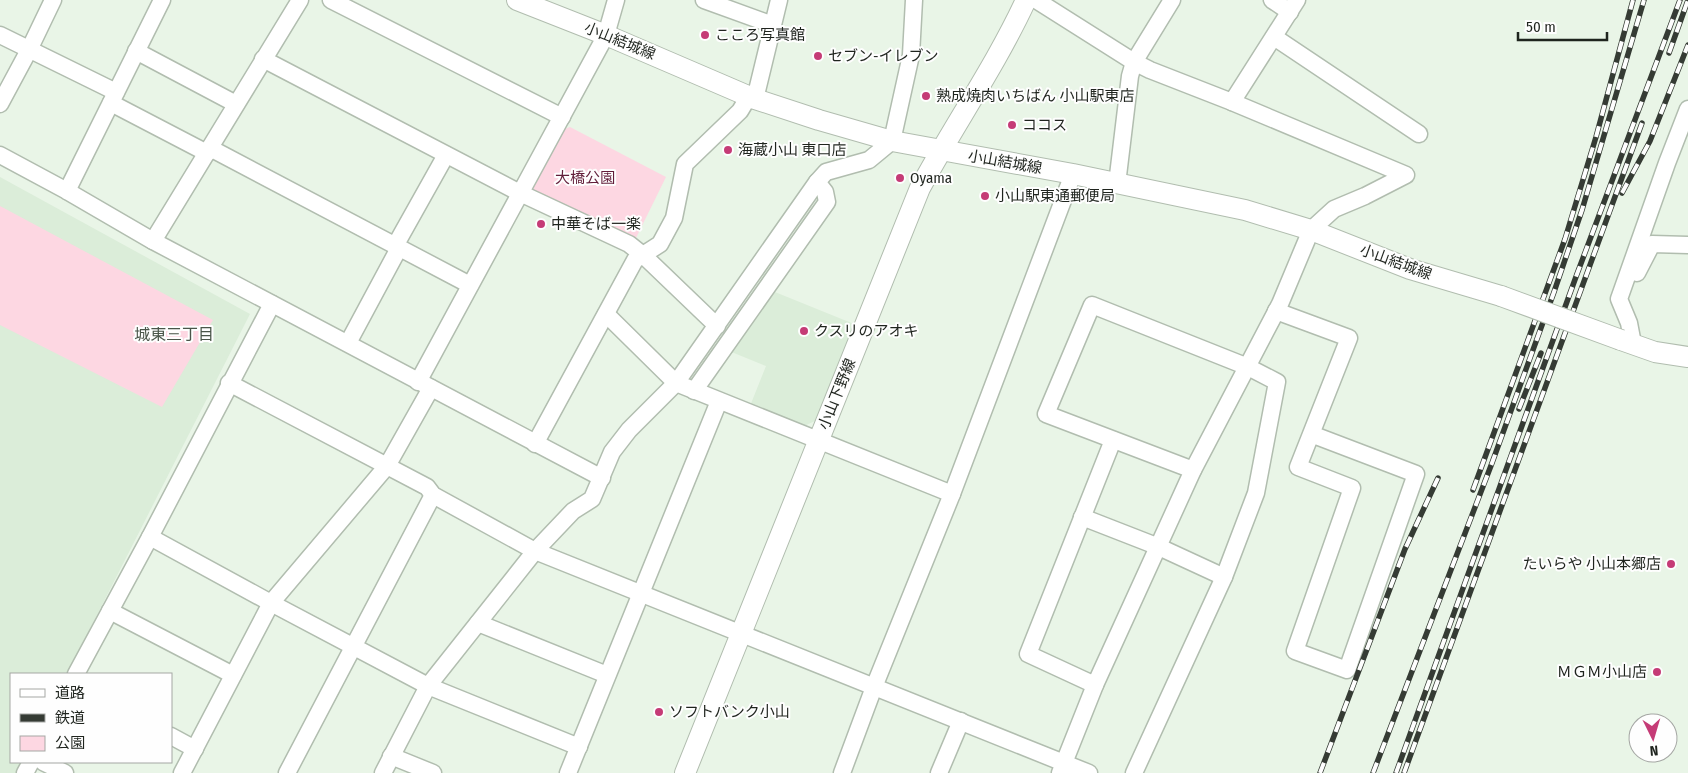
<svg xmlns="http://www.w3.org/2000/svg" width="1688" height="773" viewBox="0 0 1688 773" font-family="'Fira Sans Condensed','Noto Sans JP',sans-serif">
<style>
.built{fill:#dbedd9}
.green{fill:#fdd7e2}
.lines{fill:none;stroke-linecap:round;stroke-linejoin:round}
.minor-casing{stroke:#b1bdaf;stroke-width:19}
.major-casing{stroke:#b1bdaf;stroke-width:22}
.minor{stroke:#fff;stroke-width:16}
.major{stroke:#fff;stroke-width:20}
.rail-casing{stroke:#353b34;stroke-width:5.5}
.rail{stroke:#fefefe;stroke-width:4;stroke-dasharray:11;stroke-linecap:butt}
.major-bridge-casing{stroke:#b1bdaf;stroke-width:22;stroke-linecap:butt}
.major-bridge{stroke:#fff;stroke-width:20}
.poi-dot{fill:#c53b76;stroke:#fefefe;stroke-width:2}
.labels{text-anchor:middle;stroke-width:4;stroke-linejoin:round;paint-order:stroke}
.poi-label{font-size:15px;fill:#1f241e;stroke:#fefefe;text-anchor:start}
.street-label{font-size:15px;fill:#1f241e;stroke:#fefefe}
.park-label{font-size:15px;fill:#621e3a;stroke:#fefefe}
.neighbourhood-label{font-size:16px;fill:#4a5549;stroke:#fefefe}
</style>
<rect width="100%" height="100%" fill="#e9f5e7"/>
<g class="built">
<polygon points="0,177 250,314 67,674 11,674 11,762 22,762 17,773 0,773"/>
<polygon points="770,290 854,324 815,421 802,427 750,406 766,366 729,351"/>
</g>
<g class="green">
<polygon points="570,127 666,177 634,242 533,196 531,188 562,130"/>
<polygon points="0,206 213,320 162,407 0,325"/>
</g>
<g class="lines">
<defs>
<g id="minor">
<polyline points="331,0 562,117"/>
<polyline points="704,0 773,25"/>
<polyline points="1036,0 1134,62 1150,70 1232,102 1406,175 1365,196 1334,209 1311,230 1280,304 1193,470 1095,685 1060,773"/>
<polyline points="1272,0 1290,12"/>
<polyline points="0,35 116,92"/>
<polyline points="1274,37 1419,134"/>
<polyline points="136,51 236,104"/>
<polyline points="263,59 520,193 629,244 644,256 717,326"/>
<polyline points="755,99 779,0"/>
<polyline points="1232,102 1297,0"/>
<polyline points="111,103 207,153"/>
<polyline points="0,104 29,50 53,0"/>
<polyline points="210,148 470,285"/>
<polyline points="0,155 67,191 153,241 602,478"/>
<polyline points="1117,184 1130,76 1134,62 1172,0"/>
<polyline points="67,191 162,0"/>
<polyline points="153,241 300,0"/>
<polyline points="395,246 446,155"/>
<polyline points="1637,273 1652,244 1688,245"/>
<polyline points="1276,311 1349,338 1298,467 1352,488 1295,651 1347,670 1416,474 1311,434"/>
<polyline points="606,314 676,383 952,494"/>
<polyline points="348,343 399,248"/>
<polyline points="1633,344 1629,323 1619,299 1667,163 1688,109"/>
<polyline points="418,382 606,35 616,0"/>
<polyline points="229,383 427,487 433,495 535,551 1089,773"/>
<polyline points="694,391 827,202 825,192 817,182"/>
<polyline points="535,444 635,260 660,244 674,218 685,164 740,111 749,96"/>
<polyline points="1082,517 1159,547 1224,577"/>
<polyline points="150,537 271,603 428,686 579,747"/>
<polyline points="110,611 233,675"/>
<polyline points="478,623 607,675"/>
<polyline points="76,674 150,537 272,304"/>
<polyline points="1095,685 1028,654 1113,440"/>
<polyline points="171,736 195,749"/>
<polyline points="391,756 433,773"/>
<polyline points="43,762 65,773"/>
<polyline points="25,773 31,762"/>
<polyline points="182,773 271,603 387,466 431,388"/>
<polyline points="287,773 433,495"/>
<polyline points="383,773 428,686 535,551 573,511 592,499 612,452 629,430 676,383 817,182 826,172 869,160 892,141 911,55 914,0"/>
<polyline points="568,773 719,401"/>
<polyline points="842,773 874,687 952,494 1073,174"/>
<polyline points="939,773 961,721"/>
<polyline points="1134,773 1224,577 1256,493 1277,382 1248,367 1092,305 1046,414 1193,470"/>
</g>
<g id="major">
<polyline points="517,0 606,35 755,99 819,120 892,141 1073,174 1245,210 1311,230 1410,269 1501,296"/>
<polyline points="1621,340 1655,352 1688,357"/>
<path d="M685 773 920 188C954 125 996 65 1026 0"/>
</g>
</defs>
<use href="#minor" class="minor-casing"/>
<use href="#major" class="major-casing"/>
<use href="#minor" class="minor"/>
<use href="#major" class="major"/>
<defs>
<g id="rail">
<polyline points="1669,53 1688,0"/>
<polyline points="1622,193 1650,141 1688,45"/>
<polyline points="1519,409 1541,353"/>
<polyline points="1473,490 1565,239 1596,137 1633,0"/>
<polyline points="1320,773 1405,549 1438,478"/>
<polyline points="1373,773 1492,463 1554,292 1582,210 1644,0"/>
<polyline points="1396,773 1577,274 1680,0"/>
<polyline points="1404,773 1642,123"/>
</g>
</defs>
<use href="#rail" class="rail-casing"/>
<use href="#rail" class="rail"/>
<defs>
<polyline id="major-bridge" points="1501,296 1621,340"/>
</defs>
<use href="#major-bridge" class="major-bridge-casing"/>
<use href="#major-bridge" class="major-bridge"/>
</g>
<g class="poi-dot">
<circle cx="705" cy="35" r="5"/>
<circle cx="818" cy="56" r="5"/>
<circle cx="926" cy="96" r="5"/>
<circle cx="1012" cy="125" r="5"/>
<circle cx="728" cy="150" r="5"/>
<circle cx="900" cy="178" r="5"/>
<circle cx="985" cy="196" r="5"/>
<circle cx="541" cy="224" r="5"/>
<circle cx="804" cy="331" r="5"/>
<circle cx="1671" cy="564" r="5"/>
<circle cx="1657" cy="672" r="5"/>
<circle cx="659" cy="712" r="5"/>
</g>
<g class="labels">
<g class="poi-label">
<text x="715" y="40">こころ写真館</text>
<text x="828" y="61">セブン-イレブン</text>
<text x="936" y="101">熟成焼肉いちばん 小山駅東店</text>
<text x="1022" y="130">ココス</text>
<text x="738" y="155">海蔵小山 東口店</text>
<text x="910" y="183">Oyama</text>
<text x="995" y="201">小山駅東通郵便局</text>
<text x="551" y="229">中華そば一楽</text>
<text x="814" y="336">クスリのアオキ</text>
<text x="1661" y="569" text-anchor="end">たいらや 小山本郷店</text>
<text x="1647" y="677" text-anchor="end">ＭＧＭ小山店</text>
<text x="669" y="717">ソフトバンク小山</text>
</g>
<g class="street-label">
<text transform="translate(620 41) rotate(22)" y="5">小山結城線</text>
<text transform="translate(1005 162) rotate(10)" y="5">小山結城線</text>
<text transform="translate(1396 262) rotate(20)" y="5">小山結城線</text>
<text transform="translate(837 394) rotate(-68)" y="5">小山下野線</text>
</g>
<g class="park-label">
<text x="585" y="183">大橋公園</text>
</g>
<g class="neighbourhood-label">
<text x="174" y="340">城東三丁目</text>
</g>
</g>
<rect x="10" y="673" width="162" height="90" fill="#fefefe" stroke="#a5a7a4"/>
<rect x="20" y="689" width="25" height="8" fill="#ffffff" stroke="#a5a7a4"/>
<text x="55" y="698" font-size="15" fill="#1f241e">道路</text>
<rect x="20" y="714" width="25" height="8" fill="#353b34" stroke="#a5a7a4"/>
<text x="55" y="723" font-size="15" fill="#1f241e">鉄道</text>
<rect x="20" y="736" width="25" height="15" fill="#fdd7e2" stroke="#a5a7a4"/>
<text x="55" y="748" font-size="15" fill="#1f241e">公園</text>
<g transform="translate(1653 738) rotate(175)"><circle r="24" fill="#fefefe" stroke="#a5a7a4"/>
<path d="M0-4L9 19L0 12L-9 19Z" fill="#c53b76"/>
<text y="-8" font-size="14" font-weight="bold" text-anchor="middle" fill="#1f241e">N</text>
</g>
<path d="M1518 32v8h89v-8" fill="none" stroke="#1f241e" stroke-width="2.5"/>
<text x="1526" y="32" font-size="15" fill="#1f241e" stroke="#fefefe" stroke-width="4" paint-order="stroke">50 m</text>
</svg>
